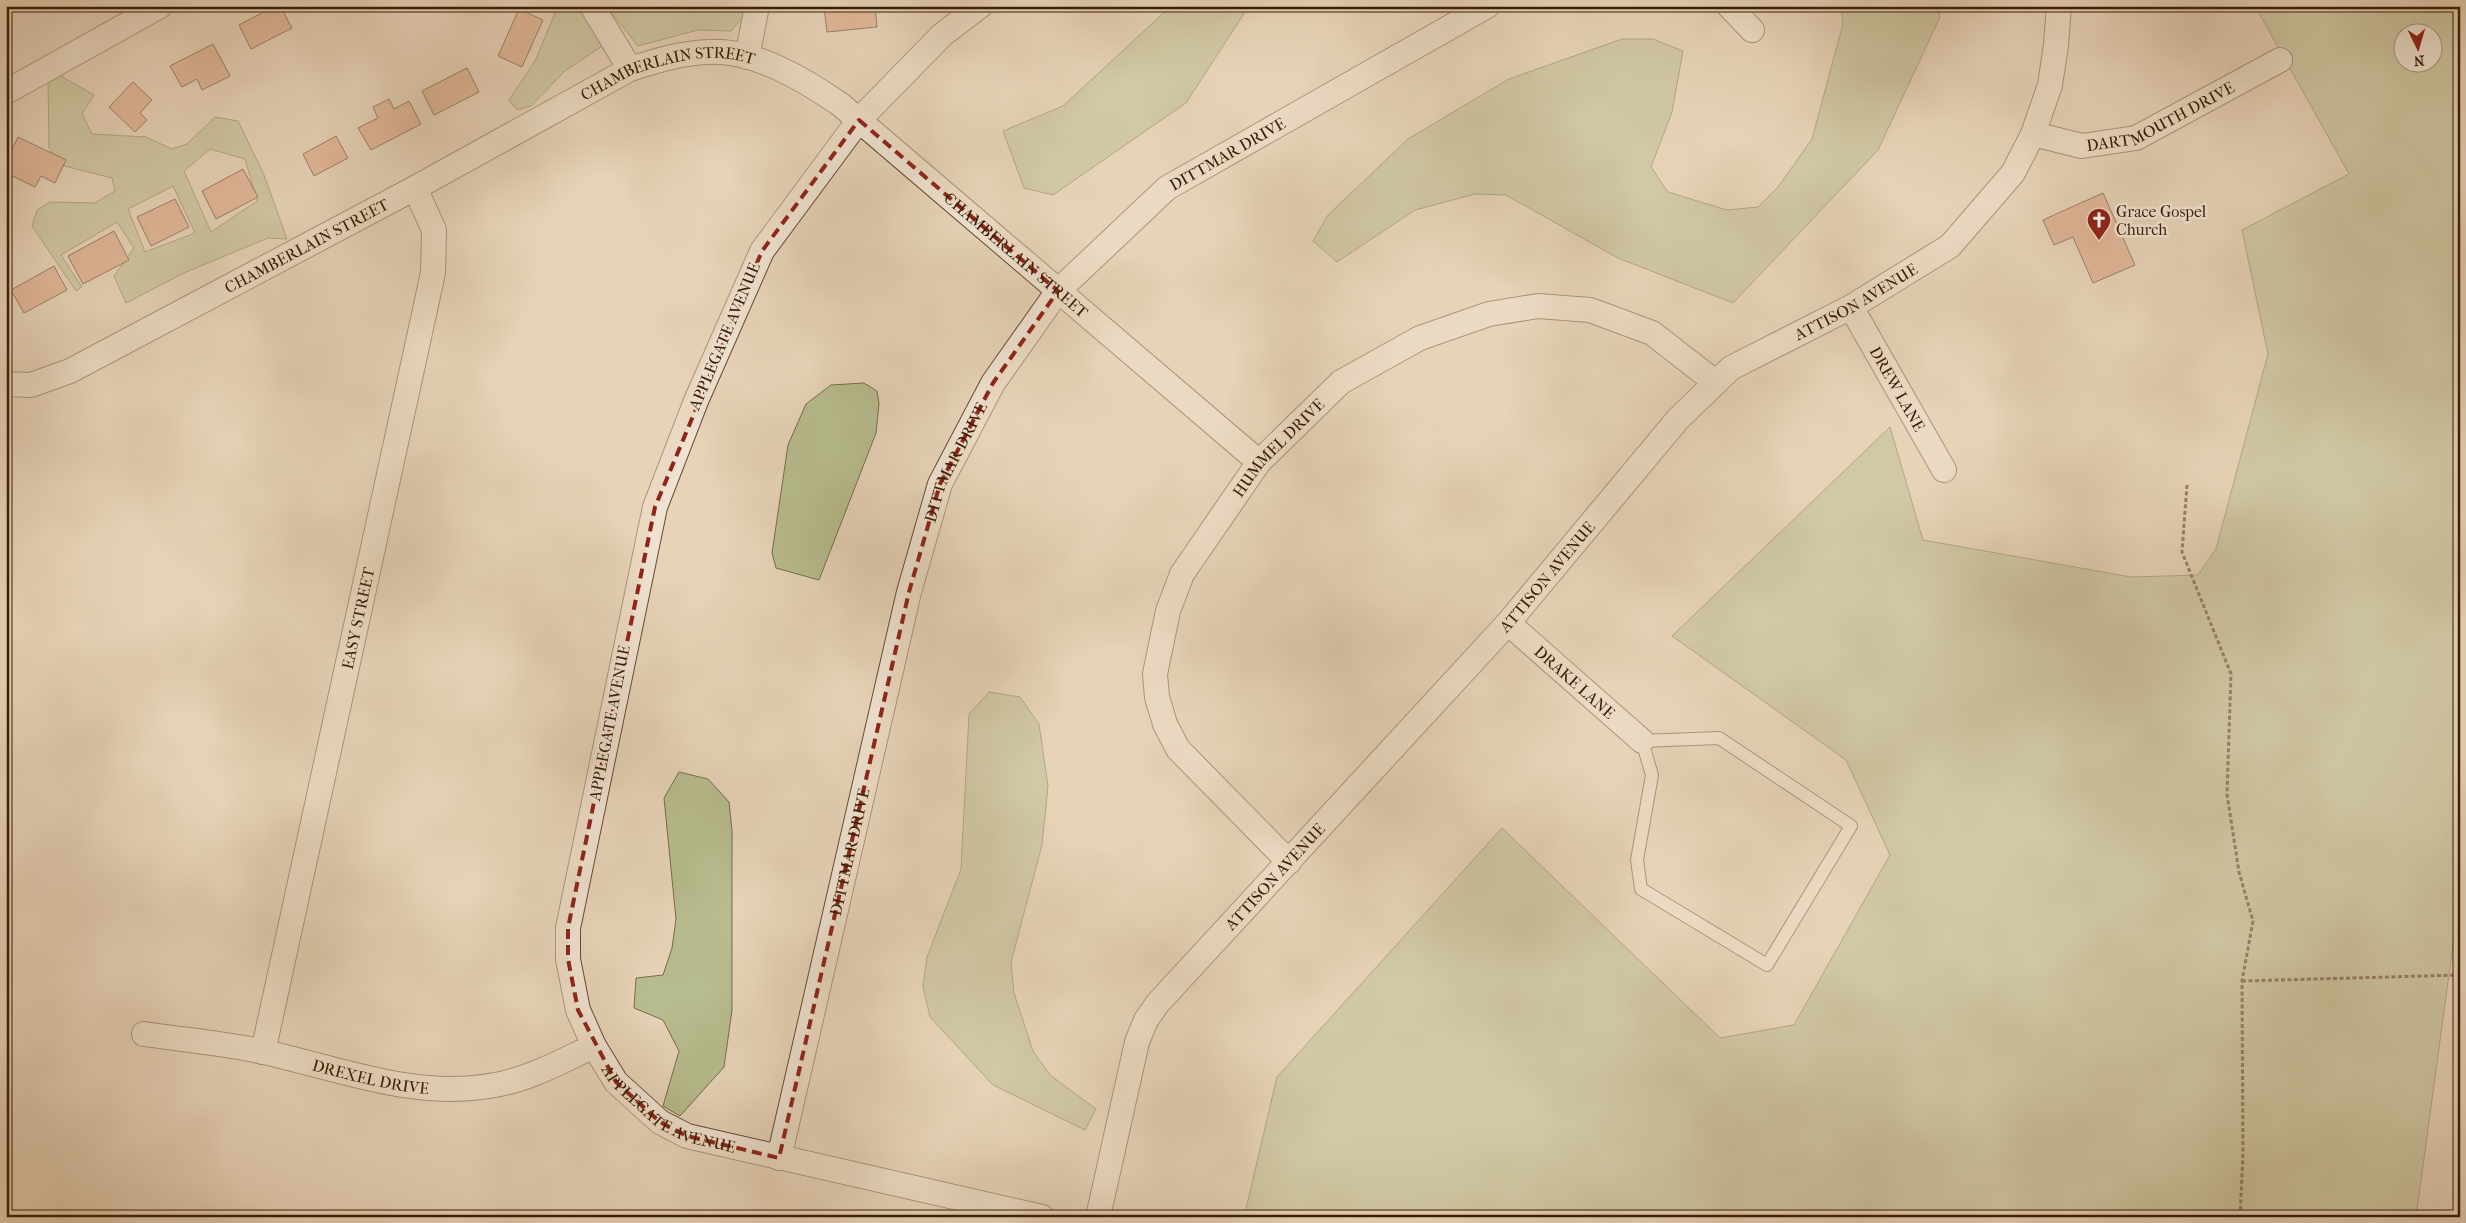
<svg xmlns="http://www.w3.org/2000/svg" width="2466" height="1223" viewBox="0 0 2466 1223" font-family="'IM FELL French Canon',serif">
<style>
.green{fill:#b7bc8e;stroke:#786c4a;fill-rule:evenodd}
.building{fill:#da9877;stroke:#391c05}
.lines{fill:none;stroke-linecap:round;stroke-linejoin:round}
.service-casing{stroke:#644a32;stroke-width:14}
.minor-casing{stroke:#644a32;stroke-width:26}
.path{stroke:#391c05;stroke-width:3;stroke-dasharray:4 2.5;stroke-linecap:butt}
.service{stroke:#efe2d1;stroke-width:12}
.minor{stroke:#efe2d1;stroke-width:24}
.marked{fill:none;stroke:#8f2418;stroke-width:4;stroke-dasharray:10 6;stroke-linejoin:round}
.labels{text-anchor:middle;stroke-width:5;stroke-linejoin:round;paint-order:stroke}
.street-label{font-size:16px;fill:#391c05;stroke:#efe2d1}
.poi-label{font-size:16px;fill:#391c05;stroke:#efe2d1;text-anchor:start}
</style>
<rect width="100%" height="100%" fill="#e7d3b8"/>
<filter id="stains"><feTurbulence type="fractalNoise" baseFrequency=".004" numOctaves="4"/><feColorMatrix values="0 0 0 0 .2 0 0 0 0 .09 0 0 0 0 .02 0 0 0 .5 -.17"/></filter>
<radialGradient id="worn" r=".72"><stop offset=".6" stop-color="#630" stop-opacity="0"/><stop offset="1" stop-color="#630" stop-opacity=".3"/></radialGradient>
<g class="green">
<polygon points="558,6 591,6 608,42 565,71 531,106 517,110 509,100 535,61"/>
<polygon points="606,6 639,6 649,10 693,12 701,6 745,6 744,16 731,31 698,30 638,46"/>
<polygon points="1171,6 1254,6 1247,9 1186,103 1053,195 1024,188 1003,131 1063,106"/>
<polygon points="1841,6 1937,6 1940,17 1878,150 1733,303 1618,258 1506,195 1475,194 1415,210 1337,262 1313,241 1328,215 1408,139 1509,79 1622,39 1653,39 1683,51 1672,112 1651,167 1668,192 1727,210 1758,207 1778,187 1812,139 1843,24"/>
<path d="M2255 6H2460V894L2416 1217H1244L1277 1077 1502 828 1720 1038 1794 1025 1890 855 1846 760 1672 636 1890 427 1923 540 2131 577 2198 575 2216 549 2268 354 2242 230 2349 174ZM2404 32H2434V62H2404Z"/>
<path d="M61 76 94 95 82 114 92 134 146 137 172 149 187 144 215 117 238 121 264 175 287 239 268 238 184 273 126 303 114 276 134 248 117 222 61 255 82 287 76 291 32 226 37 210 50 202 95 203 115 191 112 178 61 165 49 148 48 82ZM210 149 245 159 257 201 211 232 184 171ZM173 186 195 233 145 252 128 209Z"/>
<polygon points="864,383 877,391 879,404 876,433 819,580 776,568 772,553 788,445 806,404 831,385"/>
<polygon points="989,692 1020,697 1039,724 1048,786 1042,845 1011,962 1014,993 1033,1051 1050,1075 1096,1109 1085,1130 993,1085 930,1017 923,987 927,957 961,869 969,714"/>
<polygon points="679,772 708,779 729,802 732,831 732,1010 724,1067 680,1116 663,1106 679,1051 663,1020 634,1008 636,978 663,975 672,948 676,919 664,798"/>
</g>
<g class="building">
<polygon points="275,6 280,6 292,28 251,49 239,25"/>
<polygon points="835,6 875,6 877,27 827,32 824,7"/>
<polygon points="519,9 543,20 522,67 498,56"/>
<polygon points="213,44 230,76 202,90 197,79 182,87 170,66"/>
<polygon points="467,68 479,92 434,115 422,91"/>
<polygon points="133,82 152,100 140,113 147,120 135,132 109,107"/>
<polygon points="389,99 394,109 409,101 421,124 371,150 358,128 378,118 373,107"/>
<polygon points="336,136 348,158 314,176 303,154"/>
<polygon points="18,137 66,160 55,183 41,176 35,187 6,173 6,162"/>
<polygon points="243,169 258,197 216,219 202,191"/>
<polygon points="2103,193 2135,265 2093,283 2073,237 2054,245 2043,220"/>
<polygon points="175,199 189,227 151,246 137,217"/>
<polygon points="114,231 129,260 83,284 68,256"/>
<polygon points="54,266 67,290 24,313 11,290"/>
</g>
<g class="lines">
<defs>
<polygon id="service" points="1719,738 1851,826 1767,965 1641,889 1637,860 1652,775 1642,741"/>
<g id="minor">
<polyline points="592,6 630,69"/>
<path id="s1" d="M980 6 942 35 859 120 762 251 696 401 655 507 568 928V959L578 1010 594 1046 616 1082 660 1122 687 1136 1042 1217"/>
<polyline points="1729,6 1752,30"/>
<polyline points="747,57 757,6"/>
<polyline points="6,92 160,6"/>
<path id="s2" d="M2033 134 2082 146 2136 138 2280 60"/>
<path id="s3" d="M1851 307 1944 470"/>
<path id="s4" d="M6 384 31 385 70 371 415 188 630 69C655 61 681 53 708 52 754 49 805 80 841 105L1259 462"/>
<path id="s5" d="M1508 623 1642 741"/>
<path id="s6" d="M1289 862 1178 749 1165 724 1157 697 1155 674 1168 611 1182 574 1259 462 1341 382 1420 338 1489 314 1538 306 1590 310 1652 333 1715 382"/>
<path id="s7" d="M144 1034C184 1040 225 1043 264 1052 341 1069 415 1100 495 1085 530 1079 562 1061 594 1046"/>
<path id="s8" d="M263 1052 433 273 434 230 415 188"/>
<path id="s9" d="M779 1158 909 592 940 484 993 383 1058 291 1167 188 1487 6"/>
<path id="s10" d="M1098 1217 1137 1042 1146 1020 1158 1003 1508 623 1678 419 1731 368 1851 307 1950 246 2013 173 2033 134 2050 85 2056 45 2059 6"/>
</g>
</defs>
<use href="#service" class="service-casing"/>
<use href="#minor" class="minor-casing"/>
<g class="path">
<polyline points="2187,485 2182,552 2231,674 2227,794 2239,872 2253,921 2242,981 2243,1154 2240,1217"/>
<polyline points="2242,981 2460,975"/>
</g>
<use href="#service" class="service"/>
<use href="#minor" class="minor"/>
</g>
<path d="M0 0H2466V1223H0ZM859 120 1058 291 993 383 940 484 909 592 779 1158 687 1136 660 1122 616 1082 578 1010 568 959V928L655 507 762 251Z" fill="#e7d3b8" fill-opacity=".55" fill-rule="evenodd"/>
<path class="marked" d="M859 120 1058 291 993 383 940 484 909 592 779 1158 687 1136 660 1122 616 1082 578 1010 568 959V928L655 507 762 251Z"/>
<defs>
<symbol id="church-pin" viewBox="-11 -11 22 30"><path d="M0 17L-7.5 6A9.5 9.5 0 1 1 7.5 6Z" fill="#8f2418" stroke="#efe2d1"/><path d="M-1.2-6h2.4v3.5h3.3v2.4h-3.3V6h-2.4V-.1h-3.3v-2.4h3.3Z" fill="#fff"/></symbol>
</defs>
<g fill-rule="evenodd">
<use href="#church-pin" x="2085" y="206" width="28" height="38"/>
</g>
<g class="labels">
<g class="street-label">
<text dy="6" stroke="none"><textPath href="#s4" startOffset="739">CHAMBERLAIN STREET</textPath></text>
<text dy="6" stroke="none"><textPath href="#s2" startOffset="135">DARTMOUTH DRIVE</textPath></text>
<text dy="6" stroke="none"><textPath href="#s9" startOffset="1139">DITTMAR DRIVE</textPath></text>
<text dy="6" stroke="none"><textPath href="#s4" startOffset="334">CHAMBERLAIN STREET</textPath></text>
<text dy="6" stroke="none"><textPath href="#s4" startOffset="1159">CHAMBERLAIN STREET</textPath></text>
<text dy="6" stroke="none"><textPath href="#s10" startOffset="1221">ATTISON AVENUE</textPath></text>
<text transform="translate(724 336) rotate(-67)" y="6">APPLEGATE AVENUE</text>
<text dy="6" stroke="none"><textPath href="#s3" startOffset="94">DREW LANE</textPath></text>
<text dy="6" stroke="none"><textPath href="#s6" startOffset="501">HUMMEL DRIVE</textPath></text>
<text dy="6" stroke="none"><textPath href="#s9" startOffset="719">DITTMAR DRIVE</textPath></text>
<text dy="6" stroke="none"><textPath href="#s10" startOffset="801">ATTISON AVENUE</textPath></text>
<text dy="6" stroke="none"><textPath href="#s8" startOffset="444">EASY STREET</textPath></text>
<text dy="6" stroke="none"><textPath href="#s5" startOffset="89">DRAKE LANE</textPath></text>
<text transform="translate(609 723) rotate(-79)" y="6">APPLEGATE AVENUE</text>
<text dy="6" stroke="none"><textPath href="#s9" startOffset="314">DITTMAR DRIVE</textPath></text>
<text dy="6" stroke="none"><textPath href="#s10" startOffset="396">ATTISON AVENUE</textPath></text>
<text dy="6" stroke="none"><textPath href="#s7" startOffset="231">DREXEL DRIVE</textPath></text>
<text dy="6" stroke="none"><textPath href="#s1" startOffset="1262">APPLEGATE AVENUE</textPath></text>
</g>
<g class="poi-label">
<text x="2116" y="217">Grace Gospel<tspan x="2116" dy="18">Church</tspan></text>
</g>
</g>
<rect width="2466" height="1223" fill="none" stroke="#e7d3b8" stroke-width="25"/>
<rect x="8" y="8" width="2451" height="1208" fill="none" stroke="#391c05" stroke-width="2.5"/>
<rect x="12" y="12" width="2441" height="1198" fill="none" stroke="#391c05"/>
<g transform="translate(2418 48) rotate(175)"><circle r="24" fill="#efe2d1" stroke="#a6937f"/>
<path d="M0-4L9 19L0 12L-9 19Z" fill="#8f2418"/>
<text y="-8" font-size="14" font-weight="bold" text-anchor="middle" fill="#391c05">N</text>
</g>
<rect width="100%" height="100%" filter="url(#stains)"/>
<rect width="100%" height="100%" fill="url(#worn)"/>
</svg>
